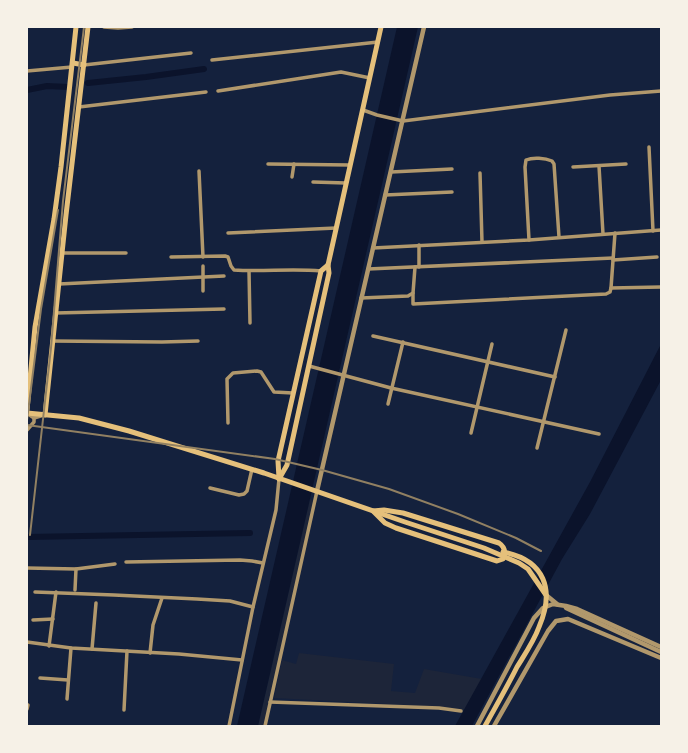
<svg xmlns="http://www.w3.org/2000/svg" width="688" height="753" viewBox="0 0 688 753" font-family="'Nunito Sans',sans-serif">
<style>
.green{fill:#1d2539}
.water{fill:#0b132b}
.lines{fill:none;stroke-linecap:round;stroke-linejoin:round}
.canal{stroke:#0b132b;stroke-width:6}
.minor{stroke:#b1986c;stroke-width:3.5}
.tertiary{stroke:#b1986c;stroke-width:4.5}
.secondary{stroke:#e5c07b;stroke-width:5}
.rail{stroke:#918062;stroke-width:2}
</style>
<rect width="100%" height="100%" fill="#14213d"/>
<g class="green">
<polygon points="310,499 313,500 263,726 258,726"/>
<polygon points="299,653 394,664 391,691 415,693 424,669 482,679 464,710 443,707 274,698 282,660 296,664"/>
</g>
<g class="water">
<polygon points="397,27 418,27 258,726 237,726"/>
<polygon points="661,344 661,380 590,514 562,559 472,726 455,726 590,482"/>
</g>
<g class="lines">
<g class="canal">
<polyline points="88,83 146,77 204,69"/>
<polyline points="27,90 47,86 68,87"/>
<polyline points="27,537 250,533"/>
</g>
<g class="minor">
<polyline points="104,27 118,28 132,27"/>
<polyline points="212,60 378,42"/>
<polyline points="84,65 191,53"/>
<polyline points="27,71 72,67"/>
<polyline points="218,91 341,72 370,78"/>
<polyline points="79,107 206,92"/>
<polyline points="363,110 377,115 403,121 610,95 661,91"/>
<polyline points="649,147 653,231"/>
<polyline points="268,164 350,165"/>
<polyline points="599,166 603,234"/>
<polyline points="573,167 626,164"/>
<polyline points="199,171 203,257"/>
<polyline points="391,172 452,169"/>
<polyline points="480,173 482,242"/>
<polyline points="292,177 294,164"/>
<polyline points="313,182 346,183"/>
<polyline points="385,195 452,192"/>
<polyline points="228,233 336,228"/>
<path d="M529 240 525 167 526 160C533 157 545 158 552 161L554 164 559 237"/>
<polyline points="419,245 419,267"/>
<polyline points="373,248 529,240 661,230"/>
<polyline points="62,253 126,253"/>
<path d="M171 257 225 256 228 257 231 266 234 270C264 272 291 268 321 271"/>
<polyline points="613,260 657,257"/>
<polyline points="203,266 203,291"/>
<polyline points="368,269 613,258"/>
<polyline points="249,271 250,323"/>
<polyline points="59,284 224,276"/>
<polyline points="611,288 661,287"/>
<polyline points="413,293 413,304 606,294 610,292 611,288 615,233"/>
<polyline points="361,298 408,296 413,293 415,267"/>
<polyline points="55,313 224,309"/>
<polyline points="373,336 555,377"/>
<polyline points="52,341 162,342 198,341"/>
<polyline points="309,366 391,388 599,434"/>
<polyline points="388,404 403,342"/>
<polyline points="28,414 34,418 44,415"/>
<polyline points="228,423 227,379 233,373 257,371 261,372 274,392 293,393"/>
<polyline points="27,430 34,422 34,418"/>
<polyline points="471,433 492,344"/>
<polyline points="537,448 566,330"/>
<polyline points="210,488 239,495 244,494 247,491 252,469"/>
<polyline points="126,562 240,560 252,561 263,563"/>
<polyline points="27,568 76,569 115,564"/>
<polyline points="75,590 76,569"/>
<polyline points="35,592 114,595 197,599 230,601 253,607"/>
<polyline points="33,620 53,619"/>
<polyline points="27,642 71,648 179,654 242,660"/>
<polyline points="49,646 56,592"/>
<polyline points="92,649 96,603"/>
<polyline points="150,653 153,625 162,598"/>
<polyline points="40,678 68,680"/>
<polyline points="67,699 71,648"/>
<polyline points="270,702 439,708 461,711"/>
<polyline points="27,709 28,705"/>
<polyline points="124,710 127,651"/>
<polyline points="229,726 253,607 276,510 279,479"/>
<polyline points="265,726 317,491"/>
</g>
<g class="tertiary">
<polyline points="317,491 424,27"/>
<polyline points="546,595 557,604"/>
<polyline points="566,608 661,652"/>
<polyline points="477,726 534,618 543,608 553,604 566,606 577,609 661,647"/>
<polyline points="494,726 548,631 556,621 568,619 661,658"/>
</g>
<g class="secondary">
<polyline points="73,63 84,65"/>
<polyline points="27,410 35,327 54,219 61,167 76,27"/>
<polyline points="27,413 79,418 129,431 264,473 405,522 484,548 519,563 528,569 546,595"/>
<polyline points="45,415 66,215 88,27"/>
<polyline points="279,478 278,461 321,271 328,265"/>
<polyline points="279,479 287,465 329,273 328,265 381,27"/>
<path d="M384 510 403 513 499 543C505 547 506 552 503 559L497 561 396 528 385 523 373 511Z"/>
<path d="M485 726C496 706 507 687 517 667 525 654 534 641 539 627 555 590 545 560 503 552"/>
</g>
<g class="rail">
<polyline points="27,420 41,309 58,210"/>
<polyline points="27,425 275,459 322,470 389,489 458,514 516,538 541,551"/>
<polyline points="30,535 51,348 63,201 84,27"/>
</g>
</g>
<rect width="688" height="753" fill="none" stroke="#f6f1e7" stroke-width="56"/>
</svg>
